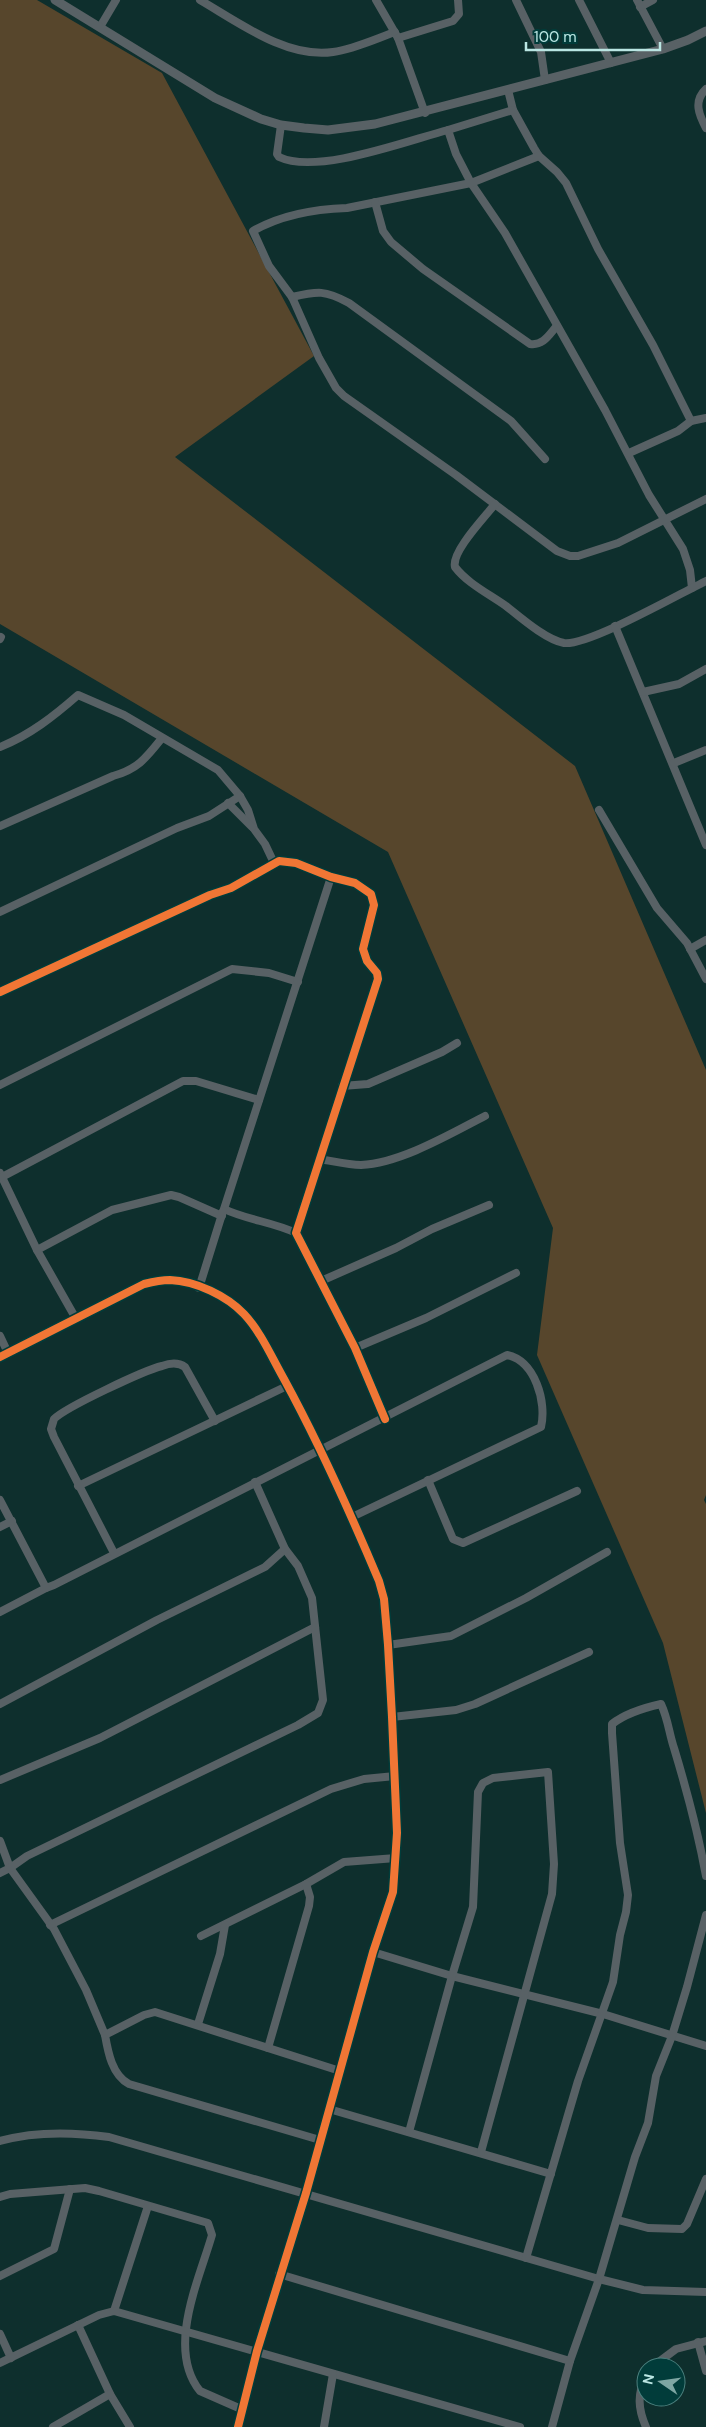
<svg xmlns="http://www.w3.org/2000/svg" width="706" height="2427" viewBox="0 0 706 2427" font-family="'DM Sans',sans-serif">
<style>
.green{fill:#57462c}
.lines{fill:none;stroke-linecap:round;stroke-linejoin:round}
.minor{stroke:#586165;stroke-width:8}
.tertiary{stroke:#586165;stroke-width:9}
.cycleway-casing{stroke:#013c3a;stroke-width:11}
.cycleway{stroke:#f07635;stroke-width:8}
</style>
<rect width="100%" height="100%" fill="#0e2f2d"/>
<polygon class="green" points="0,0 37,0 162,73 314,356 175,457 575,766 706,1070 706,1495 704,1500 706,1504 706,1813 663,1643 537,1355 553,1228 388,852 0,624"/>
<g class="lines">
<g class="minor">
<path d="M200 0C238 22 287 59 333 52 354 49 375 39 395 32"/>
<polyline points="376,0 398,38 425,113"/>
<polyline points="516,0 541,52 545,80"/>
<polyline points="579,0 611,63"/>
<polyline points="637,0 663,49"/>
<polyline points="640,7 653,0"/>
<polyline points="100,27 116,0"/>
<polyline points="398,38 453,21 459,14 458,0"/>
<path d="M706 89C693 101 699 115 706 128"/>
<polyline points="508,90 513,110 534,148 539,156 557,172 566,183 598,249 653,345 691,421 706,418"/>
<polyline points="513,110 448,130 456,154 471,183 505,233 605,410 649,495 683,549 690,570 692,588"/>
<path d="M281 125 277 154 279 157C317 175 406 141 448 130"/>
<path d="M539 156 471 183 347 208C315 209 281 215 253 231L269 266 292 297 319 358 336 388 344 396 456 475 557 551 570 556H578L618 543 706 499"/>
<path d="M375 202 383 231 391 242 423 269 530 344C543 346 549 335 556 327"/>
<path d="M292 297C318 291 325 290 349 303L511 421 545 459"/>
<polyline points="629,453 678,431 691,421"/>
<path d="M495 504C485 517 451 552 455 567 467 583 489 594 506 606 520 617 546 640 564 643 588 646 679 594 706 581"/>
<polyline points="615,626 706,845"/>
<polyline points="0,639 1,637"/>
<polyline points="643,692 679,684 706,669"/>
<path d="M0 747C30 735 54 716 78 695L124 715 218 770 240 796 248 810 254 829 265 844 274 863"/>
<polyline points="674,763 706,750"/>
<polyline points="228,803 252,827"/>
<polyline points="599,810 657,908 687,943 706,979"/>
<path d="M0 826 113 776C138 769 146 758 162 738"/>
<polyline points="0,912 177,828 209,816 240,796"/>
<polyline points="690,949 706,940"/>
<polyline points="0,992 210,895 231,888 279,861 296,863 331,877 355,883 371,894 374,905 363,949 367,961 377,973 378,979 296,1233 355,1348 385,1419"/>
<polyline points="0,1085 232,969 269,973 298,982"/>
<polyline points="342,1086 368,1084 442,1052 457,1043"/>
<path d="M319 1159C333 1161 347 1165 361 1165 401 1163 450 1134 485 1116"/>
<polyline points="0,1173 37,1250 75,1317"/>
<polyline points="2,1177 183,1081 196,1081 259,1100"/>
<path d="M296 1233C273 1222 247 1220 224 1209L331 877"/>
<polyline points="37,1250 112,1210 171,1195 179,1197 222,1216"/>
<polyline points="321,1281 396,1248 432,1229 489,1205"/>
<polyline points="199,1288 223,1211"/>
<polyline points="0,1336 8,1353"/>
<polyline points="355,1348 426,1318 516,1273"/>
<path d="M0 1357 144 1284C152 1282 162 1280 170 1280 196 1281 227 1296 244 1314 261 1332 272 1358 284 1379 320 1445 350 1512 379 1581L384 1599 388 1645 392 1717 397 1833 393 1892 373 1952 306 2193 257 2351 238 2427"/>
<polyline points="428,1480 453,1539 463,1543 577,1491"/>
<polyline points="78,1486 287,1386"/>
<path d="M0 1500 46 1588 54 1585 507 1355C535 1361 547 1402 541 1427L352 1517"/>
<polyline points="0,1527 12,1521"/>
<path d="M114 1553 54 1437 51 1429 54 1419C66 1407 145 1370 162 1366 170 1363 178 1362 185 1367L215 1421"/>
<polyline points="0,1612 46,1588"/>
<polyline points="388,1645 451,1636 526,1598 607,1552"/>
<polyline points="0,1704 157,1620 265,1567 285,1549"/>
<polyline points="392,1717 456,1710 475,1704 589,1652"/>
<polyline points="0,1780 100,1738 315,1627"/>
<polyline points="0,1841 10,1868 54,1929 86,1990 105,2035"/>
<polyline points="0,1873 10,1868 27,1856 298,1725 318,1713 323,1700 312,1598 298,1566 285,1549 255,1482"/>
<polyline points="50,1925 331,1789 364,1779 395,1776"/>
<polyline points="201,1936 306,1884 344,1862 396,1858"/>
<polyline points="373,1952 452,1976 603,2014 706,2046"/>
<polyline points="198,2024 220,1954 225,1925"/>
<polyline points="268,2048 309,1906 310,1897 306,1884"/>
<polyline points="329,2109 551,2174"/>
<polyline points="409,2132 452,1976 473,1907 478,1792 483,1783 493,1778 548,1772 554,1864 552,1894 481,2152"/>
<path d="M320 2140 129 2084C112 2075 108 2052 105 2035L144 2015 155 2012 340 2071"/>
<path d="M0 2141C35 2131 73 2132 109 2137L599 2279 643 2290 706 2292"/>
<path d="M0 2197 10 2194 85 2188 99 2191 208 2223 212 2235C199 2280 166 2349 200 2391L241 2409"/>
<polyline points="618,2220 648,2228 682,2229 687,2224 706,2179"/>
<path d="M526 2258 578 2081 613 1982 620 1935 626 1912 628 1895 620 1843 612 1733V1724C626 1713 643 1708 661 1704 668 1719 669 1733 674 1748 687 1791 698 1832 706 1876"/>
<polyline points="279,2274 570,2361"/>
<polyline points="0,2276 54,2249 70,2189"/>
<polyline points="114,2311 148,2206"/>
<polyline points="78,2325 110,2394 130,2427"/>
<polyline points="0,2334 11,2358"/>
<polyline points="698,2342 706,2371"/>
<polyline points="0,2363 99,2315 114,2311 520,2427"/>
<polyline points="652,2367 676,2349 706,2341"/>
<path d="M646 2376C637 2394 638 2409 646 2427"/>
<polyline points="53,2427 110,2394"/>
<polyline points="324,2427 333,2374"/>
<polyline points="552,2427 570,2361 599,2279 635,2157 648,2123 656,2076 672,2036 687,1987 706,1915"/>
</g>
<polyline class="tertiary" points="55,0 215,98 261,119 281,125 304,128 328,130 375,124 663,49 688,40 706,31"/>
<defs>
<g id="cycleway">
<polyline points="0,992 210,895 231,888 279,861 296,863 331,877 355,883 371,894 374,905 363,949 367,961 377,973 378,979 296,1233 355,1348 385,1419"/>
<path d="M0 1357 144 1284C152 1282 162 1280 170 1280 196 1281 227 1296 244 1314 261 1332 272 1358 284 1379 320 1445 350 1512 379 1581L384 1599 388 1645 392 1717 397 1833 393 1892 373 1952 306 2193 257 2351 238 2427"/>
</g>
</defs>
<use href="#cycleway" class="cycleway-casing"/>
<use href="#cycleway" class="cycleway"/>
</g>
<g transform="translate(661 2382) rotate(283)"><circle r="24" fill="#013c3a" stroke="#4b807e"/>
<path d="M0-4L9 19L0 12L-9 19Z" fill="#7ea6a3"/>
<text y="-8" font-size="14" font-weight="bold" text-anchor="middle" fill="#bae6e3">N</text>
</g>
<path d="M526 42v8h134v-8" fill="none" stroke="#bae6e3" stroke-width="2.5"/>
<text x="534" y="42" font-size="15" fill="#bae6e3" stroke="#013c3a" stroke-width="4" paint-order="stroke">100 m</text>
</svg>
